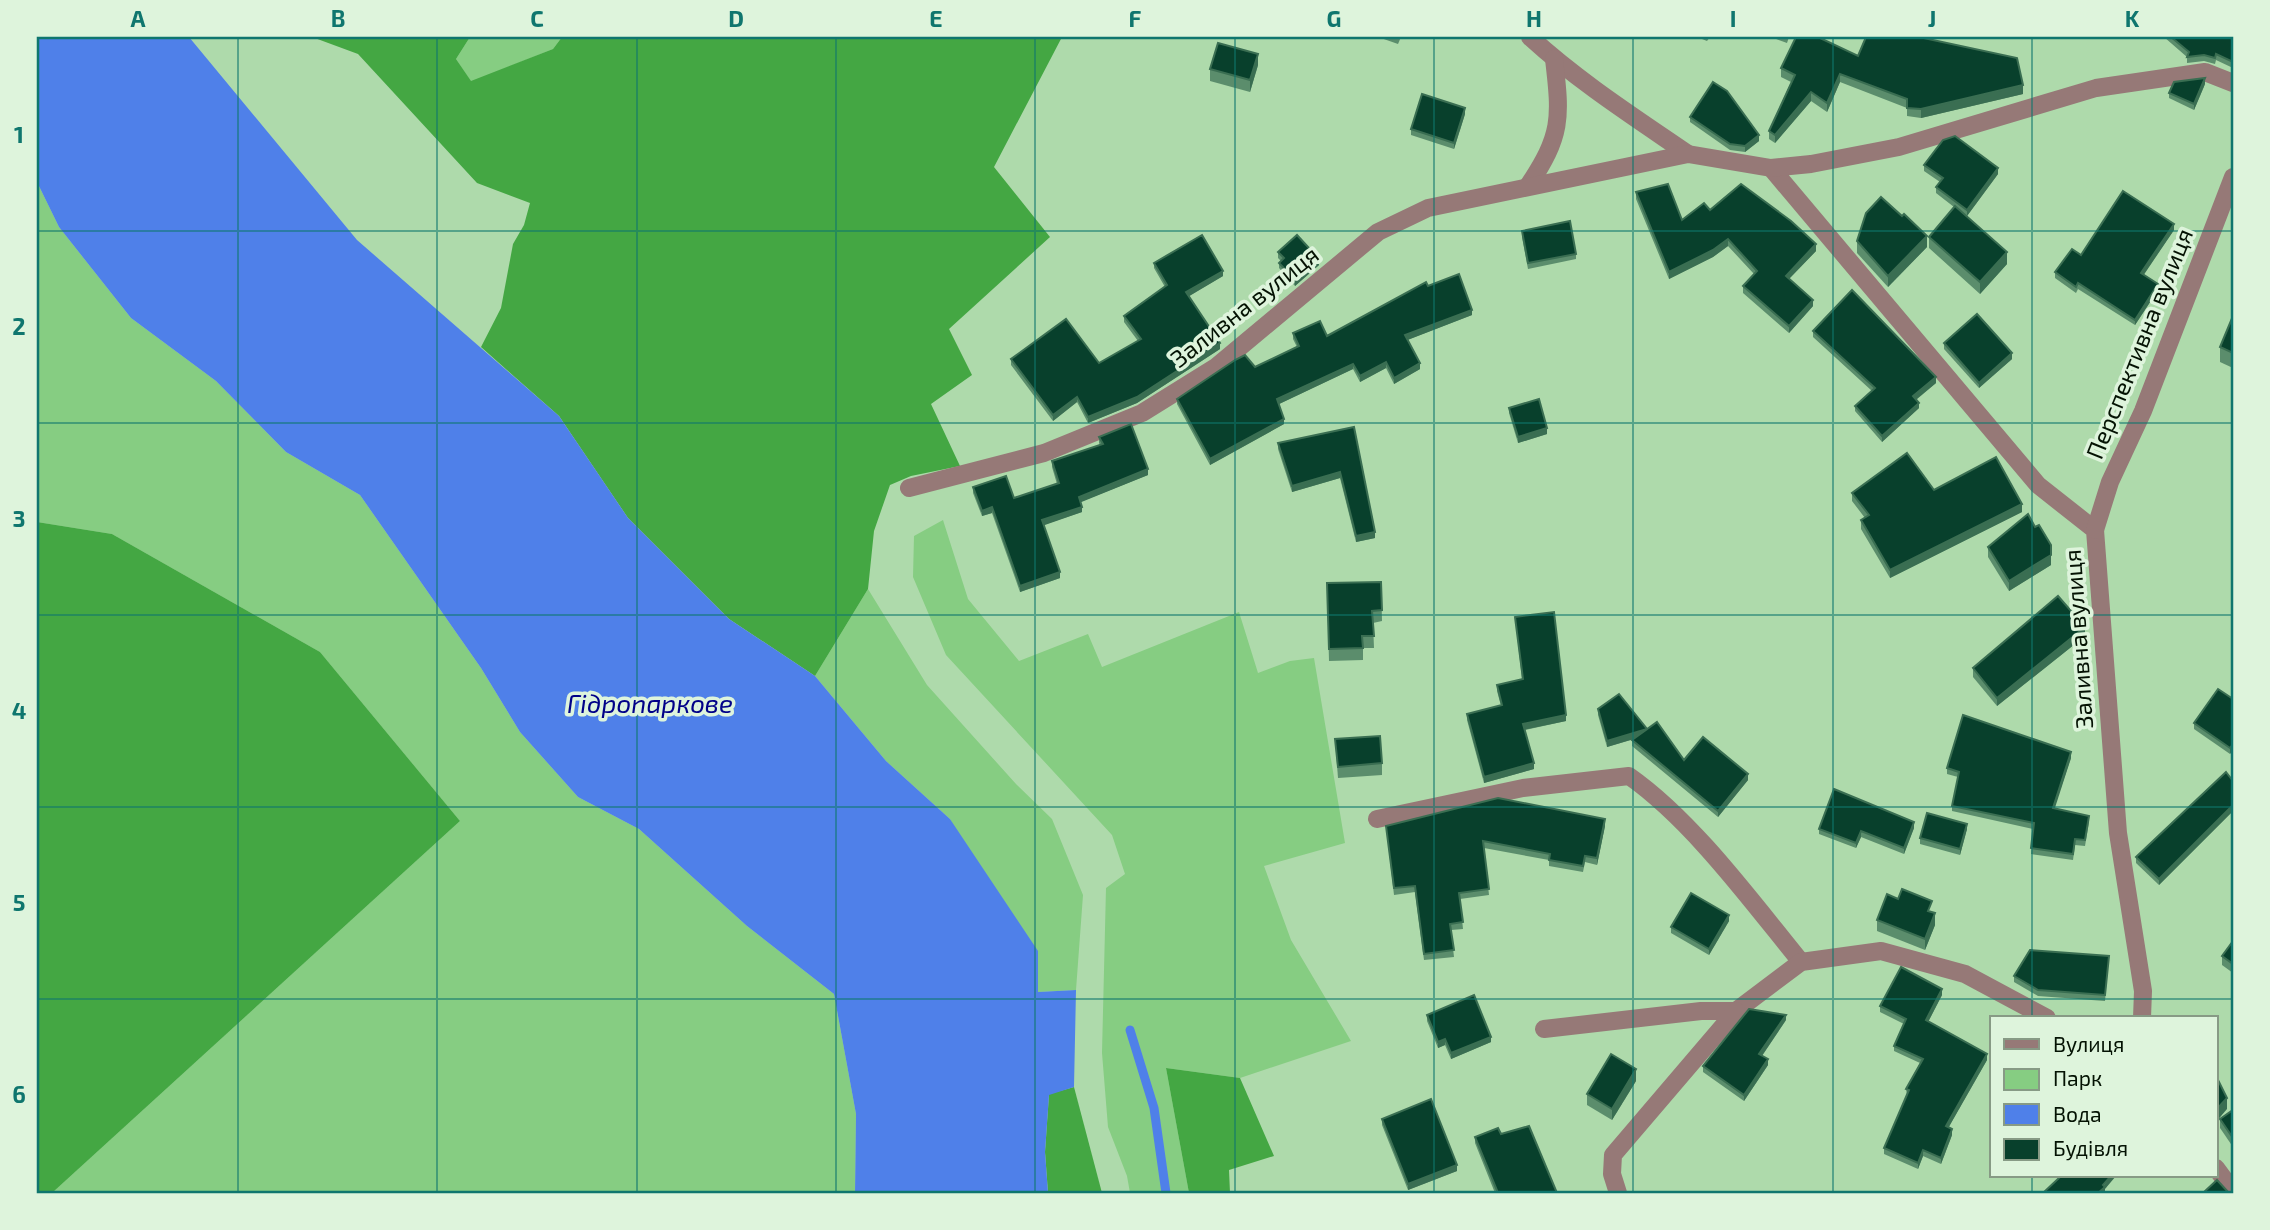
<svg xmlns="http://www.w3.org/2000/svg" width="2270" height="1230" viewBox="0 0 2270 1230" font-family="'Exo 2',sans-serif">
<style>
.green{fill:#86cd82}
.forest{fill:#44a743}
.water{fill:#4f80e9}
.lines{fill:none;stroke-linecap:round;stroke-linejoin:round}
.stream{stroke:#4f80e9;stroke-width:9}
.minor{stroke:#967977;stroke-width:18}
.wall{fill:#5b8d6c}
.shaded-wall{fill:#3a6e52}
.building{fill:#08402c;stroke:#3a6e52;stroke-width:2}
.grid{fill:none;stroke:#0f766e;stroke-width:2;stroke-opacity:0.55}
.labels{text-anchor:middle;stroke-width:7;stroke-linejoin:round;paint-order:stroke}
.street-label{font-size:24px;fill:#041203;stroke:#def4dc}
.water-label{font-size:26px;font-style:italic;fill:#000188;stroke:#def4dc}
.neatline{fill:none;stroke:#0f766e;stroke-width:2.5}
.grid-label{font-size:23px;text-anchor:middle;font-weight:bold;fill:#0f766e}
</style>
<rect width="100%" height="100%" fill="#aedaab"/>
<g class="green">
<polygon points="470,37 562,37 553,49 471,82 456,59"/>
<polygon points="37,182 59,227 131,318 216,381 286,452 360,495 481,668 520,732 578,797 639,829 747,926 834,994 856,1114 855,1193 52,1193 460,821 320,652 112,534 37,522"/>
<polygon points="943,520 968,599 1019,661 1088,634 1102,667 1239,612 1258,673 1290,661 1314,658 1345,843 1264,866 1291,940 1351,1041 1240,1078 1166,1068 1189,1193 1130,1193 1127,1176 1108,1127 1102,1053 1106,888 1125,874 1112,835 946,655 913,577 914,536"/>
<polygon points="868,589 927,685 1016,784 1052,819 1083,895 1076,990 1038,992 950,819 886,761 815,676"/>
</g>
<g class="forest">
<polygon points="312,37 470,37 456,59 471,81 553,49 562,37 1062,37 994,167 1050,237 949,329 972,375 931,404 960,466 911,476 890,485 874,531 868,589 815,676 729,619 628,518 559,416 481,347 501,308 513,244 524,225 530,203 477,183 358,54"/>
<polygon points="37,522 112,534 320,652 460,821 52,1193 37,1193"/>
<polygon points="1166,1068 1240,1078 1274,1156 1229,1170 1230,1193 1189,1193"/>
<polygon points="1074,1087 1102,1193 1048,1193 1045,1152 1049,1094"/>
</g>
<polygon class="water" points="37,37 189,37 357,240 559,416 628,518 729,619 815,676 886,761 950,819 1038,951 1038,992 1076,990 1074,1087 1049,1095 1045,1152 1048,1193 855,1193 856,1114 834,994 747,926 639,829 578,797 520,732 481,668 360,495 286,452 216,381 131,318 59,227 37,182"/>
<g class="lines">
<polyline class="stream" points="1130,1030 1154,1108 1166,1193"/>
<g class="minor">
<path d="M1530 37C1578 81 1634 117 1688 154"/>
<polyline points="1771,168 2038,485 2095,530 2118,833 2143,991 2142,1018"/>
<path d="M1528 186C1562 135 1561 119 1554 59"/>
<polyline points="909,488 1044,453 1142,413 1216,367 1378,232 1428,208 1688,154 1771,168 1811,164 1899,147 2096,88 2205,72 2233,83"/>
<polyline points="2095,530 2110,482 2143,411 2233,177"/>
<path d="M1377 819 1523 788 1629 776C1693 821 1752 902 1801 962"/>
<polyline points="1544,1029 1701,1011 1736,1011 1801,962 1881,951 1965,974 2047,1018"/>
<polyline points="2216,1168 2233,1191"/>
<polyline points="1618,1193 1612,1174 1613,1155 1736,1011"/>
</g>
</g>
<g class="wall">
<polygon points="1378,37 1401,37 1398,44"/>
<polygon points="1697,37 1710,37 1707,41"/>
<polygon points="1771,37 1789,37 1787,43"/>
<polygon points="2164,37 2233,37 2233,68 2216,60 2215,64 2204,61 2187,63 2187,57"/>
<polygon points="1858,56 2023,94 1921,118 1907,116 1907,108 1840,82 1827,112 1811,101 1775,143 1769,139 1769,131 1791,82 1781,77 1781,68"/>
<polygon points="1258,65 1250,92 1210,81 1210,69"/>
<polygon points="2205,84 2194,110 2169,98 2169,93"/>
<polygon points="1465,114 1454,149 1411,135 1411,129"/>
<polygon points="1690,117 1759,141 1745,152 1730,150 1690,122"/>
<polygon points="1924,165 1998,174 1967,216 2007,264 1980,294 1929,248 1929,237 1954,207 1936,193 1936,187 1940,182 1924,171"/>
<polygon points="1636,192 1682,220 1710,210 1816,251 1789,279 1813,306 1789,333 1743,293 1743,286 1754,274 1728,246 1713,257 1669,279 1636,199"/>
<polygon points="2174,230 2143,275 2158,290 2135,325 2078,289 2076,293 2055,278 2055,272 2081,255"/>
<polygon points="1522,231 1576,254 1576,259 1528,269 1522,237"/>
<polygon points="1857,241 1927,247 1888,287 1857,253"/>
<polygon points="1278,252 1319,265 1295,286 1279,268 1279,263 1281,261 1278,258"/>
<polygon points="1154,263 1223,276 1189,296 1220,349 1137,403 1088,423 1077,402 1053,421 1011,365 1011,359 1099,363 1138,341 1124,322 1124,316 1165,287 1154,268"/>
<polygon points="1428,286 1472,315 1407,340 1420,369 1394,384 1386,368 1360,382 1353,369 1279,404 1284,424 1210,465 1177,404 1177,399 1255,367 1297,347 1293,339 1293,333 1327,336"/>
<polygon points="2233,316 2233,368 2220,362 2220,347"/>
<polygon points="1813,331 1936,383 1916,400 1919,408 1882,442 1855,411 1855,406 1872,391 1813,337"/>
<polygon points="1944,343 2012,359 1979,388 1944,349"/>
<polygon points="1509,408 1547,434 1518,443 1509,413"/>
<polygon points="1354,427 1375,538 1356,542 1340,478 1292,492 1278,449 1278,443"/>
<polygon points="1099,437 1148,475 1080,502 1082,512 1043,525 1060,578 1020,592 992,513 982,516 973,493 973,487 1014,498 1057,484 1052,467 1052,461 1100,445 1099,443"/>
<polygon points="1934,490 2022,512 1890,578 1861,529 1861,520 1865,518 1852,501 1852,493"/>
<polygon points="1988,547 2051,565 2009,591 1988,557"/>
<polygon points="1381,582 1382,621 1373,623 1374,648 1363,648 1363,660 1329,661 1327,583"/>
<polygon points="1515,617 1566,721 1525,730 1534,769 1484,783 1467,720 1467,714 1501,706 1497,691 1497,685 1522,679"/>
<polygon points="2085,636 1997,706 1973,677 1973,668"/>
<polygon points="2233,699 2233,749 2230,754 2194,729 2194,723"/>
<polygon points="1598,709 1647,729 1684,760 1748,780 1718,817 1632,746 1632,740 1634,739 1607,747 1598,715"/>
<polygon points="1335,739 1382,763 1382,775 1338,778"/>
<polygon points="2071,758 2054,808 2089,822 2085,846 2075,845 2073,860 2031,854 2033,829 1952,811 1952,806 1958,777 1947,774 1947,768"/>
<polygon points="2233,781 2233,811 2159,885 2136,863 2136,857"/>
<polygon points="1386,826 1605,826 1597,865 1585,862 1583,872 1549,866 1549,860 1484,848 1489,895 1460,899 1463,929 1451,930 1454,957 1424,960 1415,892 1394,895"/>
<polygon points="1914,828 1904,854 1861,837 1856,848 1819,834 1819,829"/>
<polygon points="1967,829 1960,855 1920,844 1920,838"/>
<polygon points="1932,912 1935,925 1925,950 1877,931 1877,920"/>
<polygon points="1729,921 1709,955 1671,933 1671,927"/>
<polygon points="2233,941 2233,973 2222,965 2222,956"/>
<polygon points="2109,956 2105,1001 2038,996 2014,982 2014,976"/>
<polygon points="1942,995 1928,1022 1987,1060 1948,1128 1952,1135 1941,1164 1923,1156 1918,1169 1884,1154 1884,1148 1907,1095 1906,1089 1920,1063 1894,1051 1894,1046 1904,1024 1880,1012 1880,1006"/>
<polygon points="1427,1015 1491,1042 1451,1059 1445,1045 1438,1048 1427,1021"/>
<polygon points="1786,1020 1762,1056 1768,1065 1744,1101 1703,1072 1703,1066"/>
<polygon points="1636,1081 1612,1120 1587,1105 1587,1094"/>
<polygon points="2233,1110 2233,1147 2220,1128 2220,1119"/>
<polygon points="1382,1119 1457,1171 1408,1190 1382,1125"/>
<polygon points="1501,1134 1557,1193 1495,1193 1475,1143 1475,1137"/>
</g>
<g class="shaded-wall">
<polygon points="1258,54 1258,65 1250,92 1250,80"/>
<polygon points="1840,74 1840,82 1827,112 1827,103"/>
<polygon points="2205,78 2205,84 2194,110 2194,104"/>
<polygon points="2023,85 2023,94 1921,118 1921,109"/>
<polygon points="1811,92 1811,101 1775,143 1775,135"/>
<polygon points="1465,108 1465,114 1454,149 1454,143"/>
<polygon points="1759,135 1759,141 1745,152 1745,146"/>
<polygon points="1998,168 1998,174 1967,216 1967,210"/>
<polygon points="2174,224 2174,230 2141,279 2141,273"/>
<polygon points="1927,236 1927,247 1888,287 1888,276"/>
<polygon points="1728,239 1728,246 1713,257 1669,279 1669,272"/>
<polygon points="1816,244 1816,251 1786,282 1786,276"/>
<polygon points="2007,252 2007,264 1980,294 1980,282"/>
<polygon points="1319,259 1319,265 1295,286 1295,280"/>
<polygon points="1223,271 1223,276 1186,298 1186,292"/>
<polygon points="2158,284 2158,290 2135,325 2135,320"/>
<polygon points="1813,300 1813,306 1789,333 1789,326"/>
<polygon points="1472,310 1472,315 1405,341 1405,335"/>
<polygon points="1220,343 1220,349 1137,403 1088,423 1088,417"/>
<polygon points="2012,353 2012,359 1979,388 1979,383"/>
<polygon points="1386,362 1386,368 1360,382 1360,376"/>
<polygon points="1420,363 1420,369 1394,384 1394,378"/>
<polygon points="1353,364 1353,369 1277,405 1277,399"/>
<polygon points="1936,377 1936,383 1913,402 1913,396"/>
<polygon points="1077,397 1077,402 1053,421 1053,415"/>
<polygon points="1919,403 1919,408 1882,442 1882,436"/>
<polygon points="1284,419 1284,424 1210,465 1210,459"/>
<polygon points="1547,428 1547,434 1518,443 1518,437"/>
<polygon points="1148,469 1148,475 1079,503 1079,497"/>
<polygon points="1340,472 1340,478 1292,492 1292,486"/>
<polygon points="2022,504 2022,512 1890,578 1890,570"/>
<polygon points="992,507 992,513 982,516 982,511"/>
<polygon points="1082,507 1082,512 1042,526 1042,520"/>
<polygon points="1375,532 1375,538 1356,542 1356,536"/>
<polygon points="2051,555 2051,565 2009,591 2009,581"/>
<polygon points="1060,572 1060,578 1020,592 1020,586"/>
<polygon points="2085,627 2085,636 1997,706 1997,698"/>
<polygon points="1566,715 1566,721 1523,730 1523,724"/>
<polygon points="1647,729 1647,735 1607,747 1607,741"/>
<polygon points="2233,744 2233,749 2230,754 2230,748"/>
<polygon points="2071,752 2071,758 2053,814 2053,808"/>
<polygon points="1534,763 1534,769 1484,783 1484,777"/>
<polygon points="1748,774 1748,780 1718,817 1718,811"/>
<polygon points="2233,805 2233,811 2159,885 2159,879"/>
<polygon points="1605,819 1605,826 1597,865 1597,858"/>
<polygon points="1914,822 1914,828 1904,854 1904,848"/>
<polygon points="1967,824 1967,829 1960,855 1960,849"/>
<polygon points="1861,831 1861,837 1856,848 1856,843"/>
<polygon points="1935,913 1935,925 1925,950 1925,939"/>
<polygon points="1729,915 1729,921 1709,955 1709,949"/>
<polygon points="1942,989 1942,995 1926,1026 1926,1020"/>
<polygon points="1786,1015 1786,1020 1759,1060 1759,1054"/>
<polygon points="1491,1037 1491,1042 1451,1059 1451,1053"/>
<polygon points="1445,1039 1445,1045 1438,1048 1438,1042"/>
<polygon points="1987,1054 1987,1060 1946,1132 1946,1126"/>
<polygon points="1768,1059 1768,1065 1744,1101 1744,1095"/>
<polygon points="1636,1069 1636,1081 1612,1120 1612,1109"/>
<polygon points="2227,1098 2227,1109 2216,1122 2216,1110"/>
<polygon points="1952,1129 1952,1135 1941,1164 1941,1158"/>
<polygon points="1923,1150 1923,1156 1918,1169 1918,1163"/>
<polygon points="1457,1165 1457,1171 1408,1190 1408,1184"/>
<polygon points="2111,1176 2116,1176 2105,1189 2105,1193 2098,1193"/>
</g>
<g class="building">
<polygon points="1796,37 1818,37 1858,56 1866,37 1919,37 2017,58 2023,85 1921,109 1907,108 1907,99 1840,74 1827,103 1811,92 1775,135 1769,131 1795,75 1781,68"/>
<polygon points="2171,37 2233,37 2233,62 2216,54 2215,58 2204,55 2187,57 2189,52"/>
<polygon points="1218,43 1258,54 1250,80 1210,69"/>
<polygon points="2205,78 2194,104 2169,93 2174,82"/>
<polygon points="1713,82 1727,91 1759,135 1745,146 1730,144 1690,117"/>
<polygon points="1422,94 1465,108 1454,143 1411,129"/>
<polygon points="1955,136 1998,168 1967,210 1936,187 1943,178 1924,165 1943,140"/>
<polygon points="1668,184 1682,220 1704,203 1710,210 1741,184 1791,221 1816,244 1786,276 1813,300 1789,326 1743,286 1757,271 1728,239 1713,250 1669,272 1636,192"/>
<polygon points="2123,191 2174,224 2141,273 2158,284 2135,320 2078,283 2076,287 2055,272 2072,249 2081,255"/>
<polygon points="1881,197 1902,216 1904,214 1927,236 1888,276 1857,241 1866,213"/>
<polygon points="1955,206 2007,252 1980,282 1929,237"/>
<polygon points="1570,221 1576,254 1528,263 1522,231"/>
<polygon points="1202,235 1223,271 1186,292 1220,343 1137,397 1088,417 1077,397 1053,415 1011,359 1066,319 1099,363 1141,339 1124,316 1167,285 1154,263"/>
<polygon points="1297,235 1319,259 1295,280 1279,263 1284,258 1278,252"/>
<polygon points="1459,274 1472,310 1405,335 1420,363 1394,378 1386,362 1360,376 1353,364 1277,399 1284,419 1210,459 1177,399 1235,360 1245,355 1255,367 1299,346 1293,333 1320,321 1327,336 1426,282 1428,286"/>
<polygon points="1852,290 1936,377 1913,396 1919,403 1882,436 1855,406 1875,388 1813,331"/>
<polygon points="1977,314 2012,353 1979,383 1944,343"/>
<polygon points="2233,316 2233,353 2220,347"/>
<polygon points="1539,399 1547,428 1518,437 1509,408"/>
<polygon points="1131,424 1148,469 1079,497 1082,507 1042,520 1060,572 1020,586 992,507 982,511 973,487 1006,476 1014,498 1059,483 1052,461 1103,444 1099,437"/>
<polygon points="1354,427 1375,532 1356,536 1340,472 1292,486 1278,443"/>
<polygon points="1907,453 1934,490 1996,457 2022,504 1890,570 1861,520 1869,515 1852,493"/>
<polygon points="2028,514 2035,527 2039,525 2051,545 2051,555 2009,581 1988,547"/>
<polygon points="1381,582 1382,610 1372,611 1374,636 1362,636 1363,648 1329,649 1327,583"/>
<polygon points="2058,596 2085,627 1997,698 1973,668"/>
<polygon points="1554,612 1566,715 1523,724 1534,763 1484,777 1467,714 1502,705 1497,685 1523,679 1515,617"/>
<polygon points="2218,689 2233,699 2233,744 2230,748 2194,723"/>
<polygon points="1619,694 1647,729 1607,741 1598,709"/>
<polygon points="1963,715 2071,752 2053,808 2089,816 2085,840 2075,839 2073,854 2031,848 2034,823 1952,806 1959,772 1947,768"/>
<polygon points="1657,722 1684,760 1703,737 1748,774 1718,811 1632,740"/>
<polygon points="1380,736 1382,763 1338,767 1335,739"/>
<polygon points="2226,772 2233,781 2233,805 2159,879 2136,857"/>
<polygon points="1834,789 1914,822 1904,848 1861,831 1856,843 1819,829"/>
<polygon points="1498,798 1605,819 1597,858 1585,856 1583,866 1549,860 1550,854 1483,841 1489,889 1459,893 1463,922 1450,924 1454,950 1424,954 1415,886 1394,888 1386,826"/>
<polygon points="1927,813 1967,824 1960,849 1920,838"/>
<polygon points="1902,889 1932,901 1928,911 1935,913 1925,939 1877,920 1887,894 1898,899"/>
<polygon points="1691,893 1729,915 1709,949 1671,927"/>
<polygon points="2233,941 2233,964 2222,956"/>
<polygon points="2030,950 2109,956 2105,995 2038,990 2014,976"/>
<polygon points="1901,967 1942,989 1926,1020 1987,1054 1946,1126 1952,1129 1941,1158 1923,1150 1918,1163 1884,1148 1909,1090 1906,1089 1923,1059 1894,1046 1906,1019 1880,1006"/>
<polygon points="1474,995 1491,1037 1451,1053 1445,1039 1438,1042 1427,1015"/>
<polygon points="1749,1009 1786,1015 1759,1054 1768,1059 1744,1095 1703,1066"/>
<polygon points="1611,1054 1636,1069 1612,1109 1587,1094"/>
<polygon points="2216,1076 2227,1098 2216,1110"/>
<polygon points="1431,1099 1457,1165 1408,1184 1382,1119"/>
<polygon points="2233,1110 2233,1138 2220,1119"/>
<polygon points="1529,1126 1557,1193 1498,1193 1475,1137 1498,1128 1501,1134"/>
<polygon points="2057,1176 2111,1176 2103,1185 2105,1187 2098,1193 2043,1193 2059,1178"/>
<polygon points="2217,1180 2229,1193 2233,1193 2203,1193"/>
</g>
<path class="grid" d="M238 37V1193M437 37V1193M637 37V1193M836 37V1193M1035 37V1193M1235 37V1193M1434 37V1193M1633 37V1193M1833 37V1193M2032 37V1018M37 231H2233M37 423H2233M37 615H2233M37 807H2233M37 999H2233M2032 1176V1193"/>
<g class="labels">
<g class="street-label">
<text transform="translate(1245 307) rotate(-38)" y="8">Заливна вулиця</text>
<text transform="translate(2140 344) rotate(-68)" y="8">Перспективна вулиця</text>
<text transform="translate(2079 639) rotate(-94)" y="8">Заливна вулиця</text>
</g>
<g class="water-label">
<text x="650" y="713">Гідропаркове</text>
</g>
</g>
<rect width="2270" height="1230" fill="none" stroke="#def4dc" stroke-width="77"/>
<rect x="1990" y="1016" width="228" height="161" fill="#def4dc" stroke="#879a85" stroke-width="2"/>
<rect x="2004" y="1039" width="35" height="10" fill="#967977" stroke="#879a85" stroke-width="2"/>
<text x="2053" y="1052" font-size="21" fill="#041203">Вулиця</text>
<rect x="2004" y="1069" width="35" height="21" fill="#86cd82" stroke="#879a85" stroke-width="2"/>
<text x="2053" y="1086" font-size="21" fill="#041203">Парк</text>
<rect x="2004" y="1104" width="35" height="21" fill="#4f80e9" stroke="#879a85" stroke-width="2"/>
<text x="2053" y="1122" font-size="21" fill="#041203">Вода</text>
<rect x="2004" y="1139" width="35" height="21" fill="#08402c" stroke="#879a85" stroke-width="2"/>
<text x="2053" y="1156" font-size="21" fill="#041203">Будівля</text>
<rect x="38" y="38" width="2194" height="1154" class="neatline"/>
<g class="grid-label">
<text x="138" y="27">A</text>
<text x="338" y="27">B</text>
<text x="537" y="27">C</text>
<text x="736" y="27">D</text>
<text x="936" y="27">E</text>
<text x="1135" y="27">F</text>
<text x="1334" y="27">G</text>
<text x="1534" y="27">H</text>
<text x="1733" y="27">I</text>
<text x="1932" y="27">J</text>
<text x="2132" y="27">K</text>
<text x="19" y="143">1</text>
<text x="19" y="335">2</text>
<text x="19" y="527">3</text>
<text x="19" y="719">4</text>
<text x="19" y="911">5</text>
<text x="19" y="1103">6</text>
</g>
</svg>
